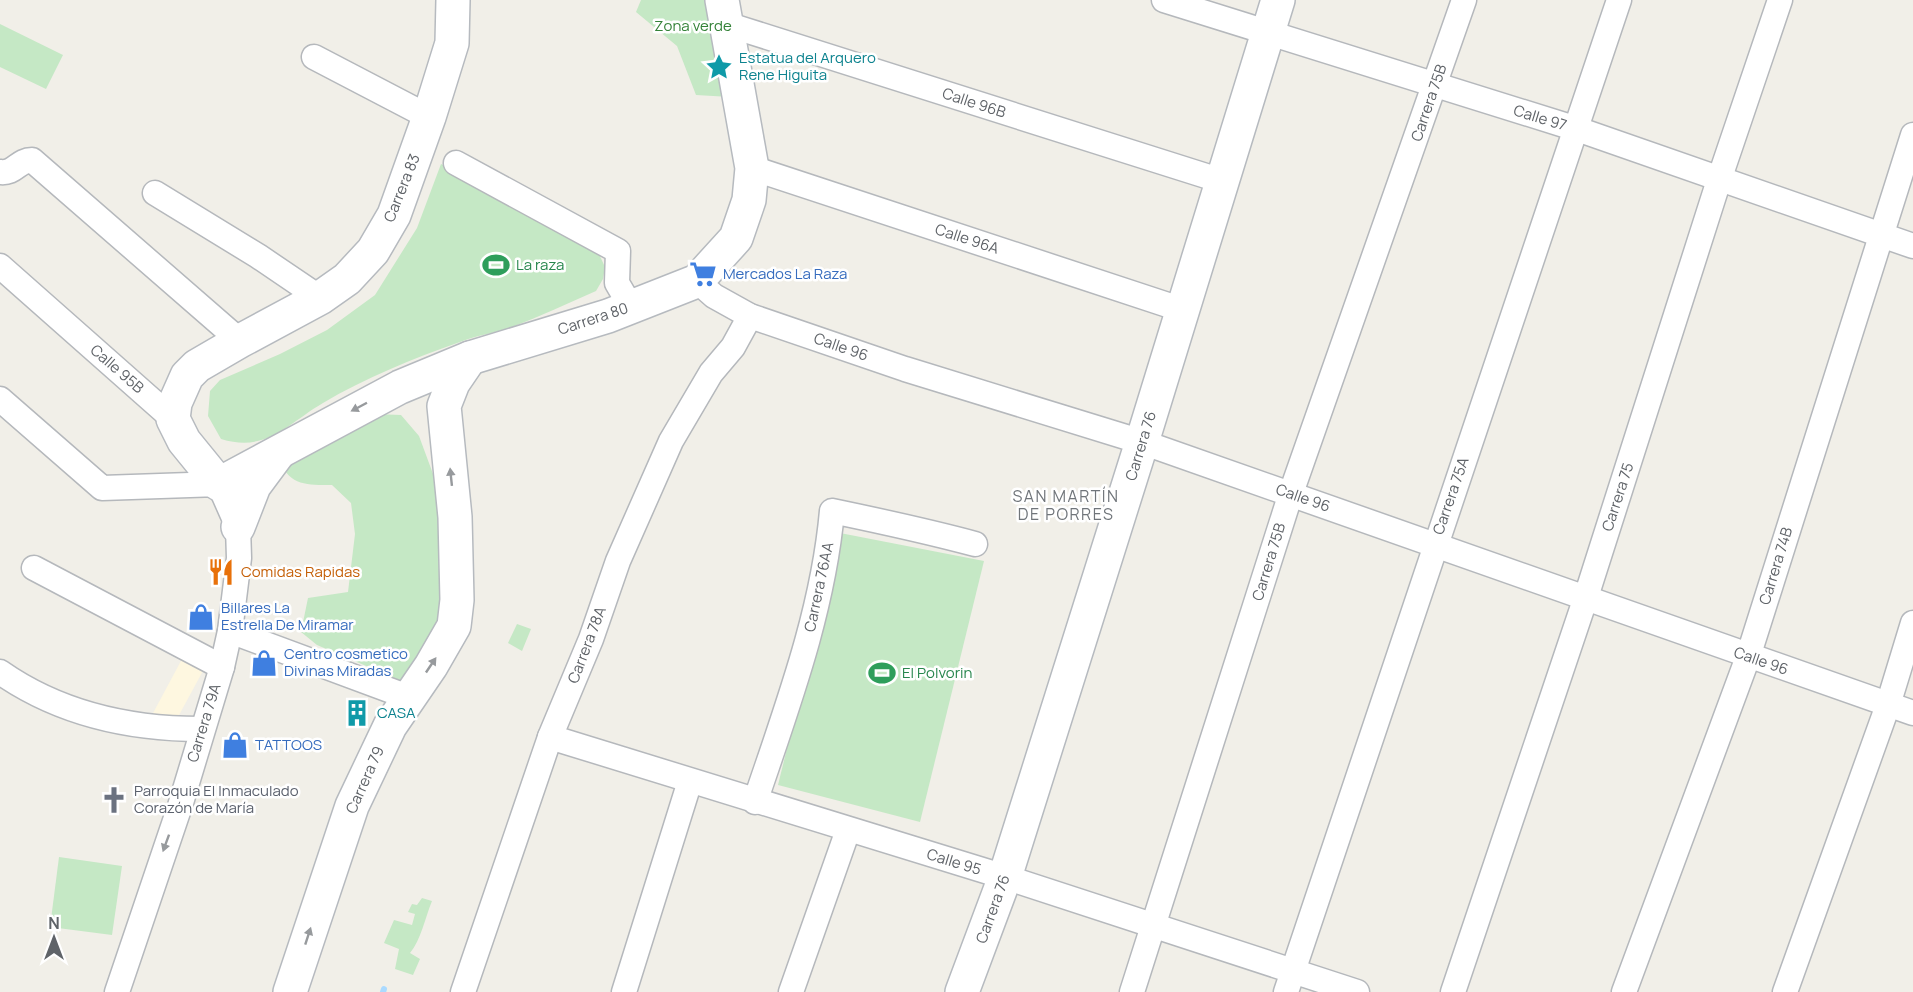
<svg xmlns="http://www.w3.org/2000/svg" width="1913" height="992" viewBox="0 0 1913 992" font-family="Manrope,sans-serif">
<style>
.commercial{fill:#fef7e0}
.green{fill:#c5e8c5}
.lines{fill:none;stroke-linecap:round;stroke-linejoin:round}
.stream{stroke:#aadaff;stroke-width:6}
.street-casing{stroke:#b5b8bc;stroke-width:27}
.secondary-casing{stroke:#b6babf;stroke-width:36}
.street{stroke:#fff;stroke-width:24}
.secondary{stroke:#fff;stroke-width:33}
.oneway{fill:#979a9d}
.labels{text-anchor:middle;stroke-width:5;stroke-linejoin:round;paint-order:stroke}
.park-label{font-size:15px;fill:#348238;stroke:#fff}
.culture-label{font-size:15px;fill:#0d838f;stroke:#fff;text-anchor:start}
.street-label{font-size:15px;fill:#5f6368;stroke:#fff}
.leisure-label{font-size:15px;fill:#27864d;stroke:#fff;text-anchor:start}
.shop-label{font-size:15px;fill:#366cbe;stroke:#fff;text-anchor:start}
.food-label{font-size:15px;fill:#c56008;stroke:#fff;text-anchor:start}
.worship-label{font-size:15px;fill:#5b616d;stroke:#fff;text-anchor:start}
.neighbourhood-label{font-size:16px;letter-spacing:1.5px;fill:#70757a;stroke:#fff}
</style>
<rect width="100%" height="100%" fill="#f1efe8"/>
<polygon class="commercial" points="182,659 204,669 178,717 152,715"/>
<g class="green">
<polygon points="641,0 714,0 730,97 696,95 677,46 636,12"/>
<polygon points="0,24 63,55 46,89 0,67"/>
<path d="M441 164 527 209 598 252 605 267 603 279 596 291C568 303 541 316 512 327 495 333 477 335 460 342 414 358 365 378 323 403 287 424 267 453 221 439L208 416 210 391 220 380 280 354 327 330 375 295 417 228Z"/>
<path d="M375 414 401 415 419 436 436 482 449 601 406 683 317 645 301 632 308 598 348 592 355 534 351 503 332 485C307 485 287 486 279 457Z"/>
<polygon points="840,533 984,561 920,822 778,785"/>
<polygon points="517,624 531,629 522,651 508,643"/>
<polygon points="59,857 122,866 112,935 50,927"/>
<path d="M422 898 432 901C425 918 421 940 410 953L420 959 413 975 395 969 399 949 384 943 394 920 412 925 415 914 408 912 412 904 417 905Z"/>
</g>
<g class="lines">
<polyline class="stream" points="383,992 384,989"/>
<defs>
<g id="street">
<polyline points="1164,0 1577,129 1913,246"/>
<polyline points="726,24 1222,181"/>
<polyline points="314,57 429,117"/>
<polyline points="456,163 618,251 617,283 631,307"/>
<polyline points="752,168 1183,310"/>
<path d="M0 172C15 174 18 160 32 160L240 341"/>
<polyline points="155,193 258,256 320,298"/>
<polyline points="0,266 173,419"/>
<polyline points="697,281 714,296 750,316 905,369 1142,442 1913,713"/>
<polyline points="0,399 102,488 219,484 238,527 239,558 230,631 222,667 180,806 117,992"/>
<polyline points="34,568 222,667"/>
<polyline points="230,631 408,697"/>
<path d="M0 672C60 714 129 729 201 729"/>
<polyline points="550,737 1005,877 1357,992"/>
<path d="M755 802C787 707 823 612 832 511 880 521 927 531 975 544"/>
<polyline points="463,992 550,737 591,639 618,561 671,441 711,373 733,347 750,316"/>
<polyline points="624,992 690,781"/>
<polyline points="791,992 848,830"/>
<polyline points="1132,992 1291,493 1464,0"/>
<polyline points="1286,992 1619,0"/>
<polyline points="1453,992 1586,597 1720,177 1780,0"/>
<polyline points="1624,992 1748,657 1913,135"/>
<polyline points="1785,992 1888,705 1913,623"/>
</g>
<g id="secondary">
<polyline points="453,0 452,43 429,117 394,215 373,251 347,279 320,298 240,341 197,366 187,376 175,403 173,419 184,441 219,484 400,387 470,358 608,316 697,281 736,238 749,200 752,168 722,0"/>
<polyline points="238,527 254,486 277,455"/>
<polyline points="290,992 352,806 390,726 431,666 454,626 457,600 455,517 444,406 453,383 470,358"/>
<polyline points="962,992 1005,877 1142,442 1278,0"/>
</g>
</defs>
<use href="#street" class="street-casing"/>
<use href="#secondary" class="secondary-casing"/>
<use href="#street" class="street"/>
<use href="#secondary" class="secondary"/>
</g>
<defs><path id="oneway-solid" d="M-6-.8H1V-3.2L6.5 0L1 3.2V.8H-6Z" transform="scale(1.5)"/></defs>
<g class="oneway">
<use href="#oneway-solid" transform="translate(359 407) rotate(152)"/>
<use href="#oneway-solid" transform="translate(451 477) rotate(-96)"/>
<use href="#oneway-solid" transform="translate(431 665) rotate(-56)"/>
<use href="#oneway-solid" transform="translate(166 843) rotate(110)"/>
<use href="#oneway-solid" transform="translate(308 936) rotate(-72)"/>
</g>
<defs>
<symbol id="sight-bare" viewBox="-9 -9 18 18"><path d="M0-6L1.8-2.2L6-1.7L2.9 1.2L3.7 5.4L0 3.3L-3.7 5.4L-2.9 1.2L-6-1.7L-1.8-2.2Z" fill="#0f9aa8" stroke="#fff" stroke-width="2.5" paint-order="stroke"/></symbol>
<symbol id="stadium-bare" viewBox="-9 -9 18 18"><path d="M0-5a6.5 5 0 1 0 0 10a6.5 5 0 1 0 0-10ZM-3.5-1.8h7v3.6h-7Z" fill="#2e9e5b" stroke="#fff" stroke-width="2.5" paint-order="stroke"/></symbol>
<symbol id="supermarket-bare" viewBox="-9 -9 18 18"><path d="M-6-5.5h2.5l.6 2H6L4.5 2H-2.5L-4.4-4H-6ZM-1.5 3.2a1.3 1.3 0 1 0 .1 0ZM3 3.2a1.3 1.3 0 1 0 .1 0Z" fill="#3f7fe0" stroke="#fff" stroke-width="2.5" paint-order="stroke"/></symbol>
<symbol id="restaurant-bare" viewBox="-9 -9 18 18"><path d="M-5-6h1v4h1v-4h1v4h1v-4h1v5L-1.5 .5V6h-2V.5L-5-1ZM5-6V6H3V1.5H1.5Q1.5-4 5-6Z" fill="#e8710a" stroke="#fff" stroke-width="2.5" paint-order="stroke"/></symbol>
<symbol id="shop-bare" viewBox="-9 -9 18 18"><path d="M-5-2.5h2.3a2.7 3.5 0 0 1 5.4 0H5L5.5 6h-11ZM-1.5-2.5h3a1.5 2.3 0 0 0-3 0Z" fill="#3f7fe0" stroke="#fff" stroke-width="2.5" paint-order="stroke"/></symbol>
<symbol id="building-bare" viewBox="-9 -9 18 18"><path d="M-4-6H4V6H1V3H-1V6H-4ZM-2.5-4.3h1.7v1.8h-1.7ZM.8-4.3h1.7v1.8H.8ZM-2.5-1h1.7V.8h-1.7ZM.8-1h1.7V.8H.8Z" fill="#0f9aa8" stroke="#fff" stroke-width="2.5" paint-order="stroke"/></symbol>
<symbol id="church-bare" viewBox="-9 -9 18 18"><path d="M-1.2-6h2.4v3.5h3.3v2.4h-3.3V6h-2.4V-.1h-3.3v-2.4h3.3Z" fill="#6b7280" stroke="#fff" stroke-width="2.5" paint-order="stroke"/></symbol>
</defs>
<g fill-rule="evenodd">
<use href="#sight-bare" x="700" y="48" width="38" height="38"/>
<use href="#stadium-bare" x="477" y="246" width="38" height="38"/>
<use href="#supermarket-bare" x="684" y="255" width="38" height="38"/>
<use href="#restaurant-bare" x="202" y="553" width="38" height="38"/>
<use href="#shop-bare" x="182" y="598" width="38" height="38"/>
<use href="#shop-bare" x="245" y="644" width="38" height="38"/>
<use href="#stadium-bare" x="863" y="654" width="38" height="38"/>
<use href="#building-bare" x="338" y="694" width="38" height="38"/>
<use href="#shop-bare" x="216" y="726" width="38" height="38"/>
<use href="#church-bare" x="95" y="781" width="38" height="38"/>
</g>
<g class="labels">
<g class="park-label">
<text x="693" y="31">Zona verde</text>
</g>
<g class="culture-label">
<text x="739" y="63">Estatua del Arquero<tspan x="739" dy="17">Rene Higuita</tspan></text>
<text x="377" y="718">CASA</text>
</g>
<g class="street-label">
<text transform="translate(974 103) rotate(18)" y="5">Calle 96B</text>
<text transform="translate(1429 103) rotate(-71)" y="5">Carrera 75B</text>
<text transform="translate(1540 118) rotate(17)" y="5">Calle 97</text>
<text transform="translate(402 188) rotate(-68)" y="5">Carrera 83</text>
<text transform="translate(967 239) rotate(18)" y="5">Calle 96A</text>
<text transform="translate(593 319) rotate(-18)" y="5">Carrera 80</text>
<text transform="translate(841 347) rotate(19)" y="5">Calle 96</text>
<text transform="translate(117 369) rotate(41)" y="5">Calle 95B</text>
<text transform="translate(1141 446) rotate(-73)" y="5">Carrera 76</text>
<text transform="translate(1451 496) rotate(-71)" y="5">Carrera 75A</text>
<text transform="translate(1618 497) rotate(-72)" y="5">Carrera 75</text>
<text transform="translate(1303 498) rotate(19)" y="5">Calle 96</text>
<text transform="translate(1269 562) rotate(-73)" y="5">Carrera 75B</text>
<text transform="translate(1776 566) rotate(-73)" y="5">Carrera 74B</text>
<text transform="translate(819 587) rotate(-78)" y="5">Carrera 76AA</text>
<text transform="translate(587 645) rotate(-69)" y="5">Carrera 78A</text>
<text transform="translate(1761 661) rotate(19)" y="5">Calle 96</text>
<text transform="translate(204 723) rotate(-73)" y="5">Carrera 79A</text>
<text transform="translate(365 780) rotate(-66)" y="5">Carrera 79</text>
<text transform="translate(954 862) rotate(17)" y="5">Calle 95</text>
<text transform="translate(993 909) rotate(-70)" y="5">Carrera 76</text>
</g>
<g class="leisure-label">
<text x="516" y="270">La raza</text>
<text x="902" y="678">El Polvorin</text>
</g>
<g class="shop-label">
<text x="723" y="279">Mercados La Raza</text>
<text x="221" y="613">Billares La<tspan x="221" dy="17">Estrella De Miramar</tspan></text>
<text x="284" y="659">Centro cosmetico<tspan x="284" dy="17">Divinas Miradas</tspan></text>
<text x="255" y="750">TATTOOS</text>
</g>
<g class="food-label">
<text x="241" y="577">Comidas Rapidas</text>
</g>
<g class="worship-label">
<text x="134" y="796">Parroquia El Inmaculado<tspan x="134" dy="17">Corazón de María</tspan></text>
</g>
<g class="neighbourhood-label">
<text x="1066" y="502">SAN MARTÍN<tspan x="1066" dy="18">DE PORRES</tspan></text>
</g>
</g>
<g transform="translate(54 938)" stroke="#ffffff" stroke-width="4.5" paint-order="stroke">
<path d="M0-4.5L10 22L0 15L-10 22Z" fill="#5f6368"/>
<text y="-9" font-size="16" font-weight="bold" text-anchor="middle" fill="#5f6368">N</text>
</g>
</svg>
